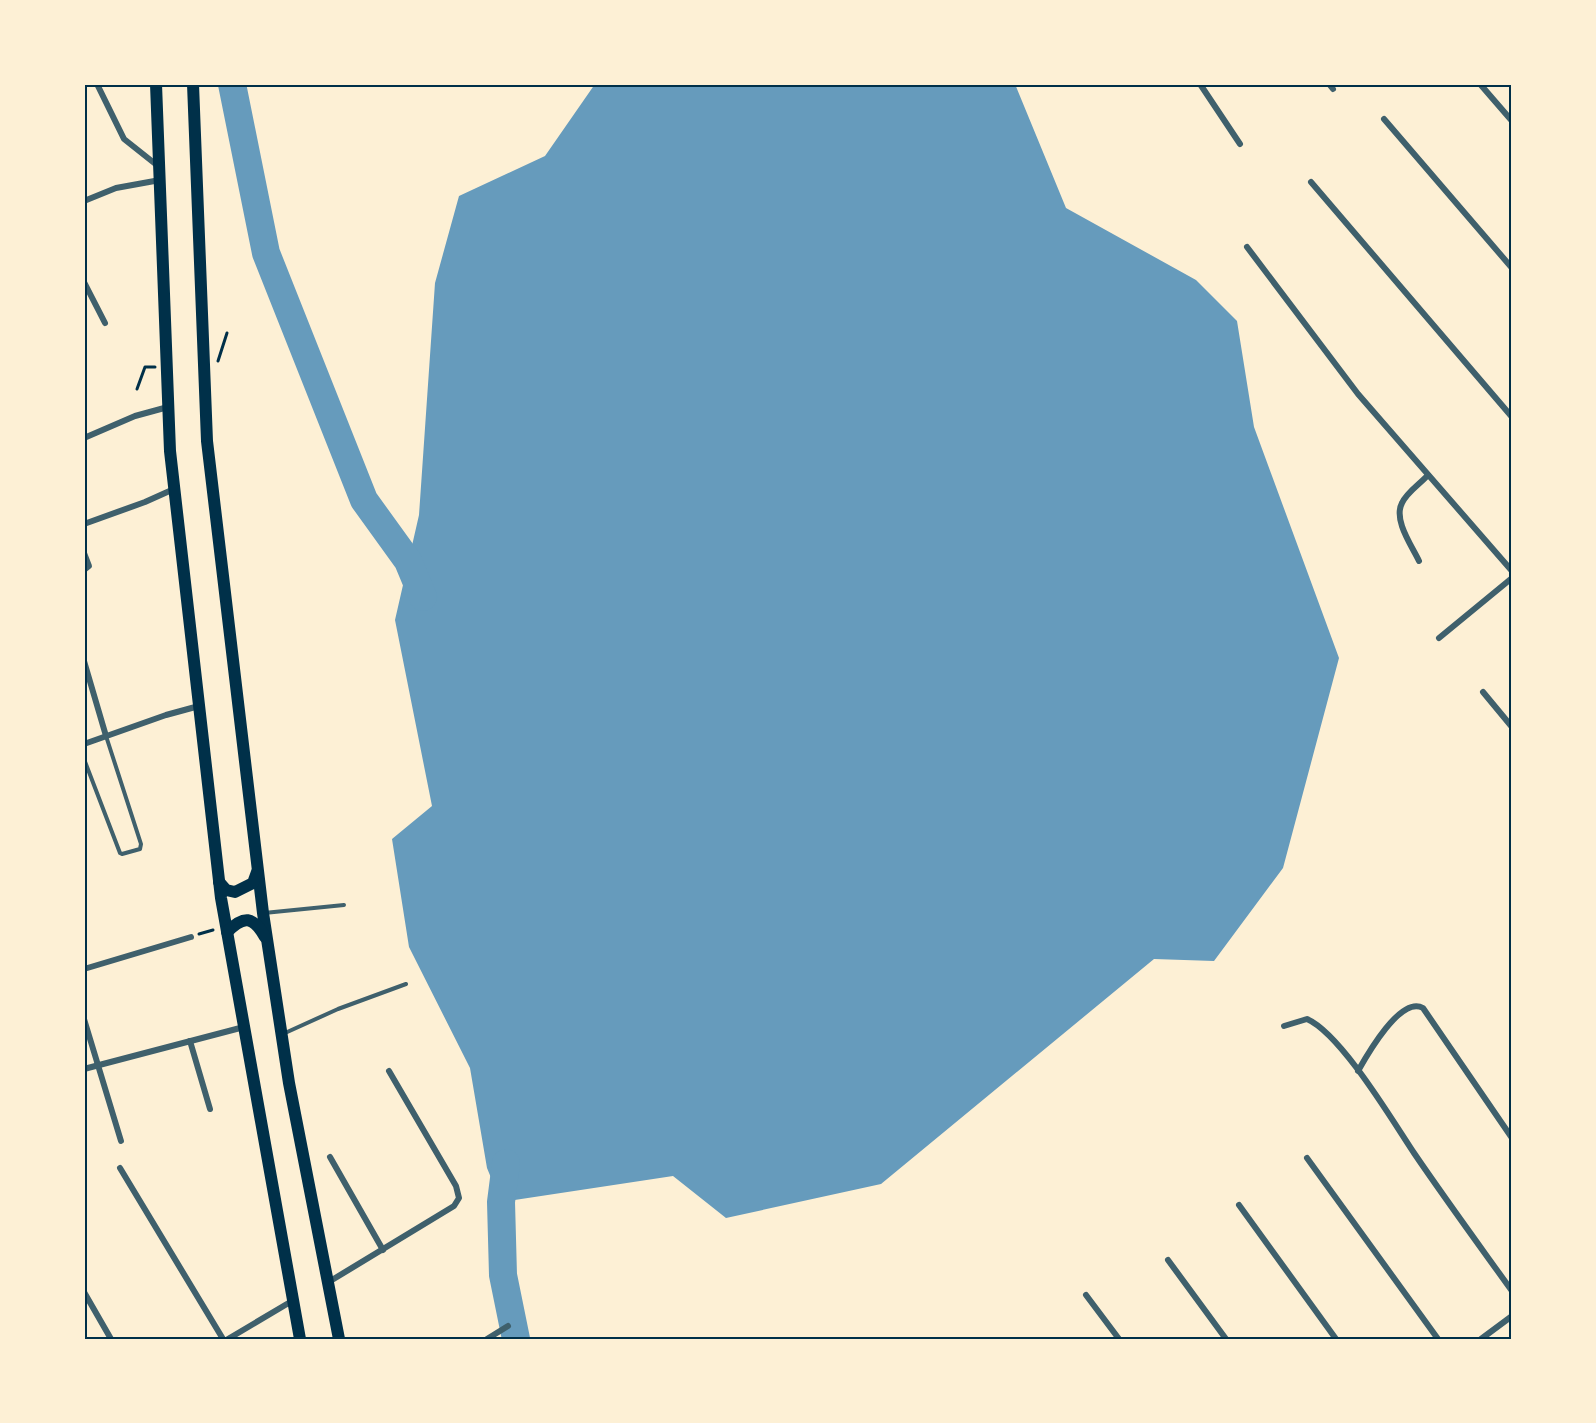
<svg xmlns="http://www.w3.org/2000/svg" width="1596" height="1423" viewBox="0 0 1596 1423" font-family="'Archivo Narrow',sans-serif">
<style>
.water{fill:#669bbc}
.lines{fill:none;stroke-linecap:round;stroke-linejoin:round}
.river{stroke:#669bbc;stroke-width:28}
.path{stroke:#003049;stroke-width:3}
.service{stroke:#3f606c;stroke-width:4}
.minor{stroke:#3f606c;stroke-width:6}
.secondary{stroke:#003049;stroke-width:12}
.neatline{fill:none;stroke:#003049;stroke-width:2}
</style>
<rect width="100%" height="100%" fill="#fdf0d5"/>
<polygon class="water" points="595,84 1015,84 1066,208 1196,280 1237,321 1254,427 1339,658 1283,868 1214,961 1154,959 881,1184 726,1218 673,1176 501,1202 487,1168 470,1068 409,947 392,839 432,806 395,620 419,515 435,283 459,196 545,156"/>
<g class="lines">
<g class="river">
<polyline points="232,84 266,253 364,500 408,561 423,597"/>
<polyline points="506,1163 501,1202 503,1275 516,1339"/>
</g>
<g class="path">
<polyline points="218,361 227,333"/>
<polyline points="137,389 145,367 155,367"/>
<polyline points="199,934 213,930"/>
</g>
<g class="service">
<polyline points="84,759 120,853 122,854 140,849 141,844 106,736"/>
<polyline points="264,913 344,905"/>
<polyline points="285,1033 338,1009 406,984"/>
</g>
<g class="minor">
<polyline points="97,84 124,139 158,166"/>
<polyline points="1200,84 1240,144"/>
<polyline points="1329,84 1333,89"/>
<polyline points="1480,84 1512,121"/>
<polyline points="1384,119 1512,268"/>
<polyline points="1311,182 1512,417"/>
<polyline points="84,201 116,188 160,180"/>
<polyline points="1247,247 1358,394 1512,571"/>
<polyline points="84,282 105,323"/>
<polyline points="84,438 135,416 168,407"/>
<polyline points="84,524 145,502 174,489"/>
<polyline points="84,553 89,566 84,570"/>
<path d="M1419 561C1412 546 1393 520 1402 503 1407 492 1420 484 1428 475"/>
<polyline points="1439,638 1512,578"/>
<polyline points="84,661 106,736"/>
<polyline points="1483,692 1512,727"/>
<polyline points="84,744 166,715 199,706"/>
<polyline points="84,969 191,937"/>
<polyline points="84,1019 121,1141"/>
<path d="M1284 1026 1307 1019C1341 1034 1392 1120 1414 1153 1446 1200 1479 1245 1512 1291"/>
<polyline points="190,1041 210,1109"/>
<polyline points="84,1069 244,1027"/>
<path d="M1358 1071C1367 1055 1401 995 1423 1008L1512 1138"/>
<polyline points="330,1157 383,1250"/>
<polyline points="1307,1158 1438,1339"/>
<polyline points="120,1168 223,1339"/>
<polyline points="1239,1205 1336,1339"/>
<polyline points="1168,1260 1226,1339"/>
<polyline points="327,1283 454,1206 459,1198 456,1186 389,1071"/>
<polyline points="84,1292 111,1339"/>
<polyline points="1086,1295 1119,1339"/>
<polyline points="228,1339 292,1301"/>
<polyline points="487,1339 508,1326"/>
<polyline points="1481,1339 1512,1316"/>
</g>
<g class="secondary">
<polyline points="156,84 170,451 221,898 300,1339"/>
<polyline points="193,84 207,441 263,913 289,1083 339,1339"/>
<polyline points="219,882 226,890 235,892 253,883 257,872"/>
<path d="M227 932C244 915 253 916 265 937"/>
</g>
</g>
<rect width="1596" height="1423" fill="none" stroke="#fdf0d5" stroke-width="171"/>
<rect x="86" y="86" width="1424" height="1252" class="neatline"/>
</svg>
